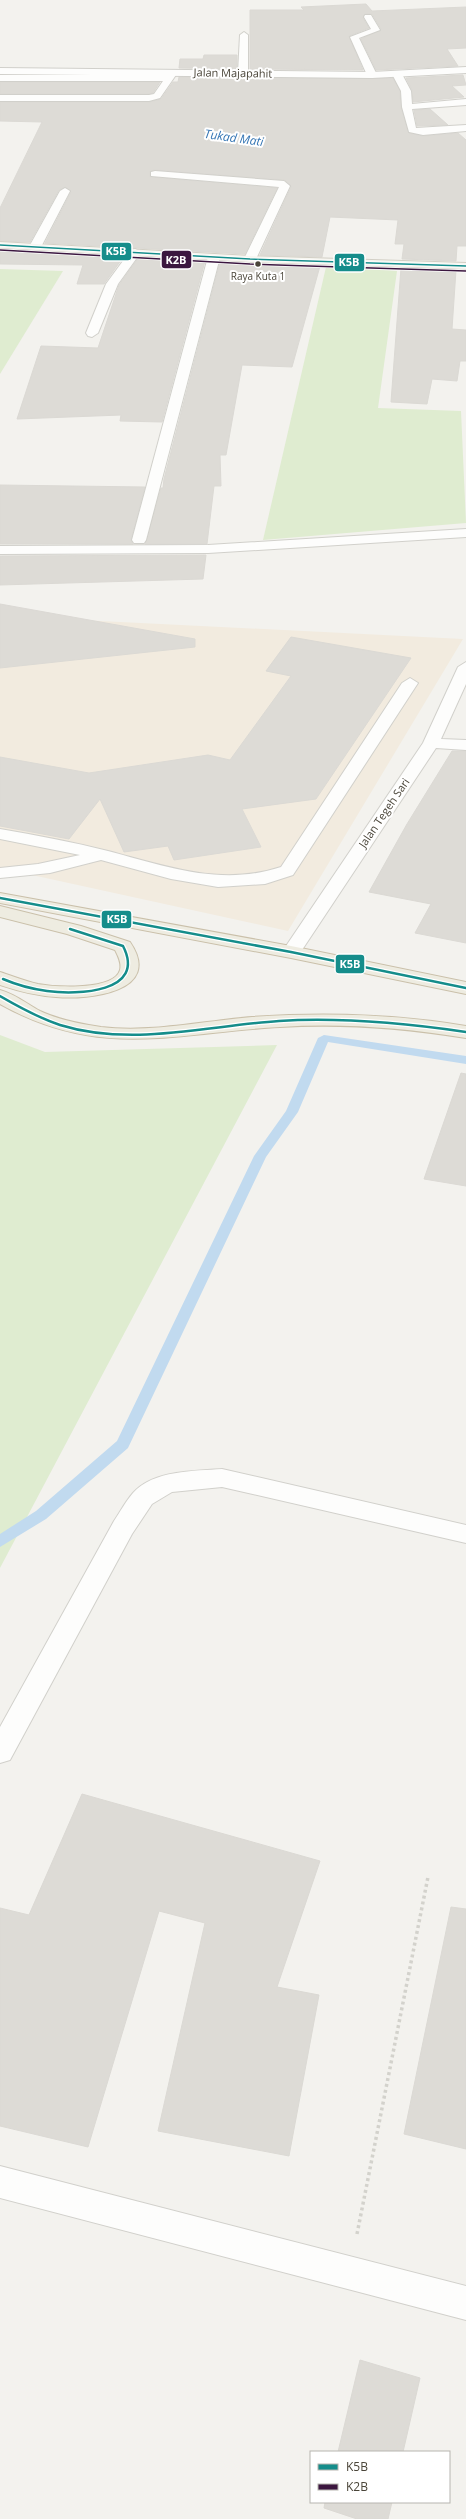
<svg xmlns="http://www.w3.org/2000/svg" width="466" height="2519" viewBox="0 0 466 2519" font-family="'Open Sans',sans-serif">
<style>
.commercial{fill:#f2ebdf}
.green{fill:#dfecd0}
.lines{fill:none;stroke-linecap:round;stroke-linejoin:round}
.stream{fill:#c1daef;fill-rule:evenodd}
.building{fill:#dddbd6;stroke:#dbd9d4}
.service-casing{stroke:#d1d0cb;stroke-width:2}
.minor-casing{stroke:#d1d0cb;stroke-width:2}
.tertiary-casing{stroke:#d1d0cb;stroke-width:2}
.secondary-casing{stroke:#d2cfc5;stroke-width:2}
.trunk-casing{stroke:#cac0aa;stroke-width:2}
.path{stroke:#d3d2cc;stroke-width:3.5;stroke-dasharray:3 3;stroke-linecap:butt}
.service{fill:#fdfdfc;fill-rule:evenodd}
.minor{fill:#fdfdfc;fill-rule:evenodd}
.tertiary{fill:#fdfdfc;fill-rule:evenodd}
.secondary{fill:#f7f6f1;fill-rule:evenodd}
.trunk{fill:#eeece1;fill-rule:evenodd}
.bus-1-far1-casing{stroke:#fff;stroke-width:3}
.bus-1-casing{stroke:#fff;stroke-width:5}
.bus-2-casing{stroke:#fff;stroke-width:3}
.bus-1-far1{stroke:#158d8b;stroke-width:1.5}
.bus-1{stroke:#158d8b;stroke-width:2.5}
.bus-2{stroke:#3b163f;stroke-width:1.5}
.bus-dot{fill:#4a4539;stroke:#fff;stroke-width:1.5}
.labels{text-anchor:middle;stroke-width:4;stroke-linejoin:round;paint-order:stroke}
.far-bus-label{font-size:10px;fill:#4a4539;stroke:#fff}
.far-street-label{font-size:11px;fill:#4a4539;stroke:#fff}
.far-water-label{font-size:12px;font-style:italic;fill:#3475b4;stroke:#fff}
.line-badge{stroke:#fff;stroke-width:1.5}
.badge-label{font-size:11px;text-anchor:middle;font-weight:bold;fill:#fff}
</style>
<rect width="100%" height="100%" fill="#f3f2ee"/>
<polygon class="commercial" points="0,616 463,639 288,931 0,868"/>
<g class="green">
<polygon points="326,267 397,271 378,408 461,411 466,523 263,540"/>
<polygon points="0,269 63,271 0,374"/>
<polygon points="0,1035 45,1052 277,1045 0,1568"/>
</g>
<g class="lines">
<polygon class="stream" points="324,1035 466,1056 466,1064 328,1042 298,1112 266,1157 128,1448 46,1519 0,1547 0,1534 36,1511 117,1441 254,1156 286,1111 318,1038"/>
</g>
<g class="building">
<polygon points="366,4 372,11 466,7 466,48 447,49 458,66 376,70 361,39 381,29 372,14 365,14 363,18 369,28 349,36 363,70 250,69 250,10 304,10 301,7"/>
<polygon points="204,55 237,55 237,69 179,68 180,59 203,59"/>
<polygon points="463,75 466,85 452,86 464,97 413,102 412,90 406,78"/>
<polygon points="179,77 393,78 400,91 401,107 409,133 423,136 458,133 466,140 466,246 457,246 456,261 402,259 404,244 395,244 398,220 330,217 322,257 260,255 291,187 285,180 155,170 150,171 150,177 277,188 245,254 45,243 71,192 66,187 59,190 30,242 0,241 0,208 42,122 0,121 0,102 149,102 161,99 173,82 178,82"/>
<polygon points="0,82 160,82 153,93 149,94 0,94"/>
<polygon points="430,109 448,125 417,126 414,110"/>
<polygon points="0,250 124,256 104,284 77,284 83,265 0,264"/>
<polygon points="139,257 205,261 162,422 120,421 121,415 17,419 41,346 98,348 119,285"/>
<polygon points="220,262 320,266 292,367 242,365 226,455 220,455 221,486 214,486 207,544 145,544 161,488 163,488 164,479"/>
<polygon points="401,268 456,270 452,329 466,330 466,361 460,361 457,381 432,379 427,404 391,402"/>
<polygon points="0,485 145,487 131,540 133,544 0,544"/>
<polygon points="206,555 203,579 0,585 0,556"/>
<polygon points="0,604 195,639 195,647 0,668"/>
<polygon points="291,637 411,658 316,799 242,809 261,847 174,860 168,846 124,852 100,799 69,839 0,826 0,757 89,773 208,755 230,760 291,676 266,671"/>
<polygon points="452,751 466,751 466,943 415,933 431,904 369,892 407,824"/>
<polygon points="461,1073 466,1074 466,1186 424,1179"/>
<polygon points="82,1794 320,1861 277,1987 319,1995 289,2156 158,2131 205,1923 159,1911 88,2147 0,2126 0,1908 29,1915"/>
<polygon points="451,1907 466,1909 466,2149 404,2134"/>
<polygon points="360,2360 420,2378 403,2452 338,2452"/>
<polygon points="325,2502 392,2502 388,2519 357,2519 324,2508"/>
</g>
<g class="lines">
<defs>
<g id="service">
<polygon points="365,15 371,15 380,30 359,38 377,75 372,78 367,75 350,37 371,29 364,17"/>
<polygon points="244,32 248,35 248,73 243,76 238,73 240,35"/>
<polygon points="170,70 178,72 160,98 149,101 0,101 0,95 149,95 154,94 163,81 0,81 0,75 166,75"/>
<polygon points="135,249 141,252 118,284 98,333 92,337 88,336 86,333 106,284 131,250"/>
<path d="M410 678 418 683 293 875 265 884 218 887 171 879 101 860 50 873 0 878V868L38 864 80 855 0 839V829C36 835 72 842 108 851 165 866 221 887 281 867L402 683Z"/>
</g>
<g id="minor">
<polygon points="394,72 402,74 411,91 412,104 466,99 466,105 412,109 416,128 466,125 466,131 423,135 409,132 402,107 401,91 392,74"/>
<polygon points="155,171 284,181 290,186 256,259 250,262 244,259 279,187 151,176 151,172"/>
<polygon points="65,188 70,191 41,247 39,249 31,249 29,247 60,191"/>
<polygon points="214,254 220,257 146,540 144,543 134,543 132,540 208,257"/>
<polygon points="466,529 466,537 208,553 0,554 0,546 208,545"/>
<polygon points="466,662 466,684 441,739 466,740 466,750 436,748 298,956 284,956 282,952 423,743 458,667"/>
<path d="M222 1469 466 1525V1543L222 1487 172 1492 152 1504 132 1534 10 1760 0 1763V1727L114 1521C120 1512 126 1501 133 1493 153 1470 195 1471 222 1469Z"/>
<polygon points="0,2166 466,2286 466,2320 0,2198"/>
</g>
<polygon id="tertiary" points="466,67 466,73 372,78 0,74 0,68 372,72"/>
<polygon id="secondary" points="0,242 250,256 466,263 466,269 250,262 0,248"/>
<g id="trunk">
<polygon points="0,893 291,946 466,982 466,994 291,958 0,903"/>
<path d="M0 906 81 926 130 942C164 992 89 1000 56 997 37 996 18 991 0 985V972C13 976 25 981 38 984 54 987 114 991 120 970 122 963 118 956 115 950L67 934 0 917Z"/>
<path d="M0 990C15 994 27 1004 40 1011 59 1020 81 1024 101 1027 151 1033 203 1021 252 1017 324 1012 395 1014 466 1026V1038C404 1028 342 1023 280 1027 173 1033 100 1060 0 1004Z"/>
</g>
</defs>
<use href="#service" class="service-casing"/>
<use href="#minor" class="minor-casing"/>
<use href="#tertiary" class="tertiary-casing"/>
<use href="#secondary" class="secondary-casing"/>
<use href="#trunk" class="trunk-casing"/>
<polyline class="path" points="357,2234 428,1877"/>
<use href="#service" class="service"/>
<use href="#minor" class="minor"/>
<use href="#tertiary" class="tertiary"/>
<use href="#secondary" class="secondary"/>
<use href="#trunk" class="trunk"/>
<defs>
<polyline id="bus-1-far1" points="0,245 250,259 466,266"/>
<g id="bus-1">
<polyline points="0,898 291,952 466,988"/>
<path d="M3 979C17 985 32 989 47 991 77 995 147 993 123 946L70 929"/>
<path d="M0 996C19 1007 39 1018 60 1025 131 1047 207 1026 279 1021 342 1017 404 1023 466 1032"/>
</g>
<polyline id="bus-2" points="0,250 250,264 466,271"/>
</defs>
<use href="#bus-1-far1" class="bus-1-far1-casing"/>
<use href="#bus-1" class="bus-1-casing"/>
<use href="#bus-2" class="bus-2-casing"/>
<use href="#bus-1-far1" class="bus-1-far1"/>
<use href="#bus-1" class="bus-1"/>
<use href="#bus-2" class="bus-2"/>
</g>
<circle class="bus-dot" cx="258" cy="264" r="3.5"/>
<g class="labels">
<g class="far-bus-label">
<text x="258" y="280">Raya Kuta 1</text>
</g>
<g class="far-street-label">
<text transform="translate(233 73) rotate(1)" y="4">Jalan Majapahit</text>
<text transform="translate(384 813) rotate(-56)" y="4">Jalan Tegeh Sari</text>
</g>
<g class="far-water-label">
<text transform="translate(234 138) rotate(8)" y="4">Tukad Mati</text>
</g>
</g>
<g class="line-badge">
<rect x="101" y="242" width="31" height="19" rx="4" fill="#158d8b"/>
<rect x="161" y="250" width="31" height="19" rx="4" fill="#3b163f"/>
<rect x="334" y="253" width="31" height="19" rx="4" fill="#158d8b"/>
<rect x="101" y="910" width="31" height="19" rx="4" fill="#158d8b"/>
<rect x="335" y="954" width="30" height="20" rx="4" fill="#158d8b"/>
</g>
<g class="badge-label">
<text x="116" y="255">K5B</text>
<text x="176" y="264">K2B</text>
<text x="349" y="266">K5B</text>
<text x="117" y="923">K5B</text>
<text x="350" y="968">K5B</text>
</g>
<rect x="310" y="2451" width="140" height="52" fill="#ffffff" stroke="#b7b5b0"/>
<rect x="318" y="2464" width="20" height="6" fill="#158d8b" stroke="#b7b5b0"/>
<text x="346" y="2471" font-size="12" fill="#4a4539">K5B</text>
<rect x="318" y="2484" width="20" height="6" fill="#3b163f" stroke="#b7b5b0"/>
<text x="346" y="2491" font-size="12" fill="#4a4539">K2B</text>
</svg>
